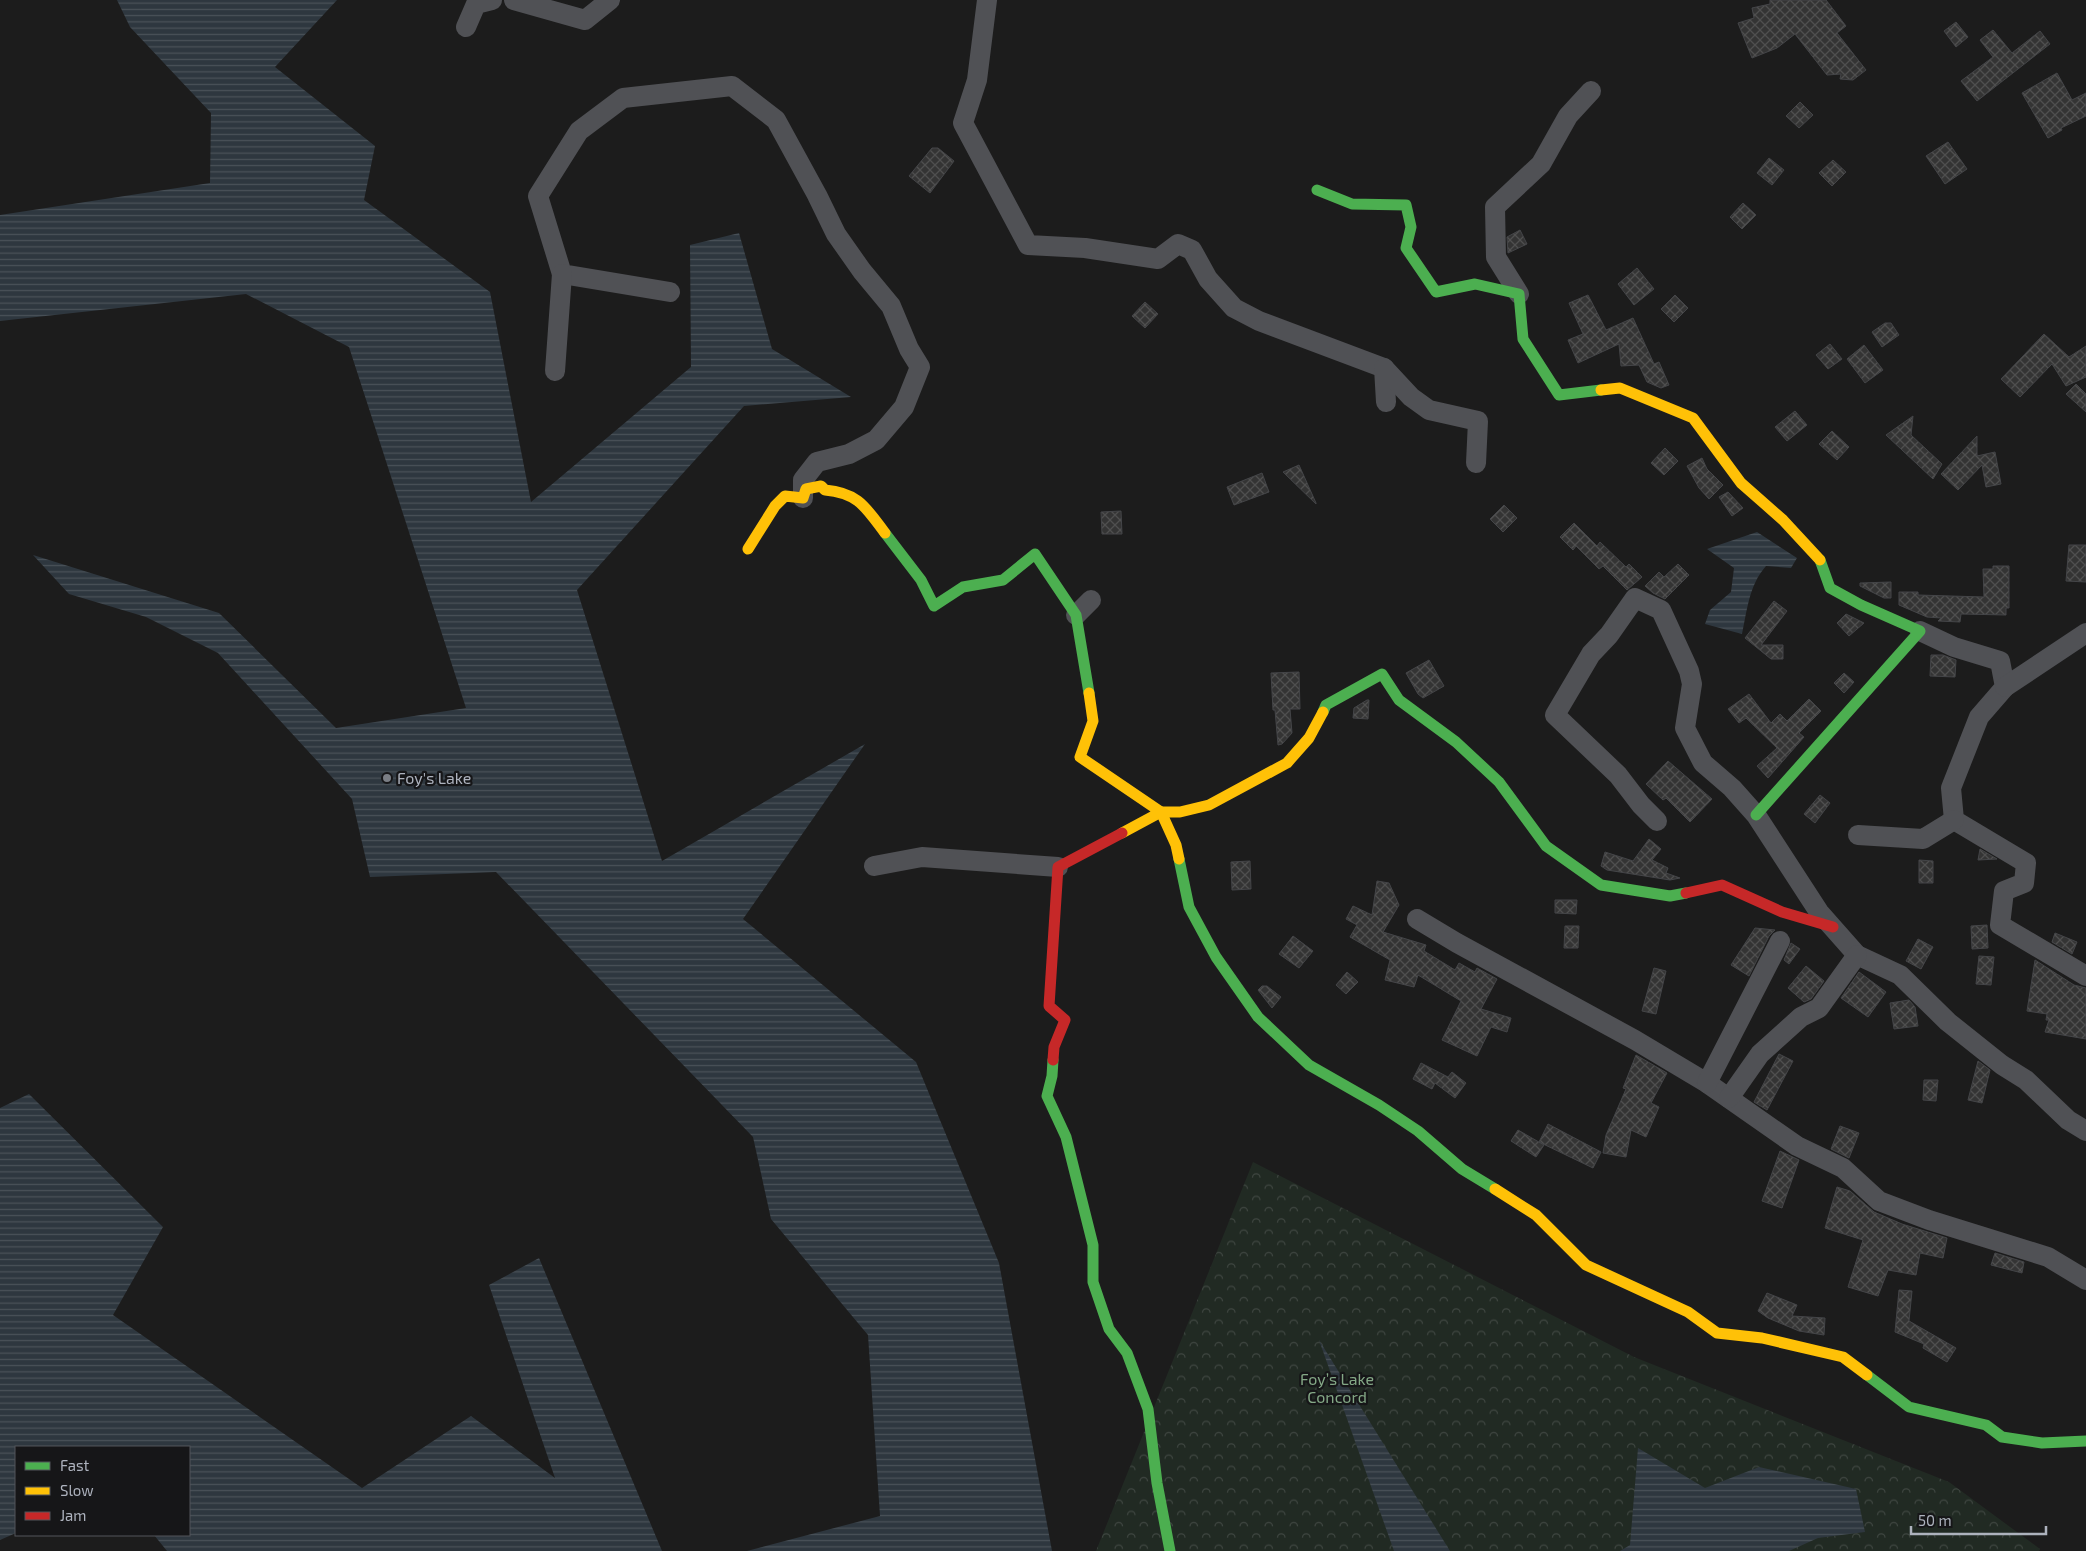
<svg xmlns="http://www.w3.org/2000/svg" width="2086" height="1551" viewBox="0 0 2086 1551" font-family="'Exo 2',sans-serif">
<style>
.park{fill:url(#park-crowns)}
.water{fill:url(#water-rules)}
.building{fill:url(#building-cross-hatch);stroke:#444548}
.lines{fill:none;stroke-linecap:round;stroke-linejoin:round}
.street{stroke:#505155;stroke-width:20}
.fast{stroke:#4caf50;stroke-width:11}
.slow{stroke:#ffc107;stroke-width:11}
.jam{stroke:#c62828;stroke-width:11}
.poi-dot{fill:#7a7e85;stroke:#161618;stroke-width:2}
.labels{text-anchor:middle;stroke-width:4.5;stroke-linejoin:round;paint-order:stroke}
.poi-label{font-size:16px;fill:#adb2bd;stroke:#161618;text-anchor:start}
.park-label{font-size:16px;fill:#84a886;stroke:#161618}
</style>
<defs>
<pattern id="park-crowns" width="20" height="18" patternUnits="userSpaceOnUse" patternTransform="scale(1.25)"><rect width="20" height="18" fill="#212a23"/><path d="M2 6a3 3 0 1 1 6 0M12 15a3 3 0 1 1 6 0" fill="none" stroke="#3f4641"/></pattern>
<pattern id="water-rules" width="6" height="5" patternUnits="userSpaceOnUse" patternTransform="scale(1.25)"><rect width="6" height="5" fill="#2e373f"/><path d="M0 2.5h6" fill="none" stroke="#4a5259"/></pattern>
<pattern id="building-cross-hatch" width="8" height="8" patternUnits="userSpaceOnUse" patternTransform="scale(1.25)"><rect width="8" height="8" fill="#343434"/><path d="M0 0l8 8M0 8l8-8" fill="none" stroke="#4f4f4f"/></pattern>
</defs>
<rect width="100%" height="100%" fill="#1c1c1c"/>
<polygon class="park" points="1253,1162 1634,1357 1949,1482 2040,1549 2039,1551 1096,1551"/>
<g class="water">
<polygon points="117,0 337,0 275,67 375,146 364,200 490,292 531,502 691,367 690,245 739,233 772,349 851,397 744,406 577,590 662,861 865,744 743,919 916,1062 999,1263 1052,1551 747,1551 880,1516 868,1335 771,1219 753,1137 496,872 370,877 352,799 218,653 146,617 69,594 33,555 219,613 336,728 466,708 349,347 246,294 0,321 0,215 210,183 211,113 130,27"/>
<path d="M1757 532 1797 558 1791 568 1766 566C1749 585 1747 611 1742 634L1705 624 1710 610 1731 592 1734 568 1707 549Z"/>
<polygon points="29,1094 163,1227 113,1315 362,1488 471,1416 555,1478 489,1285 539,1258 662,1551 167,1551 154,1535 189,1535 189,1447 16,1447 16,1533 0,1540 0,1108"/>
<polygon points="1319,1340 1450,1551 1394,1551"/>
<polygon points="1638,1448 1705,1488 1759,1467 1856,1489 1865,1532 1818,1538 1789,1551 1620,1551 1630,1545"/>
</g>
<g class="building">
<polygon points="1770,0 1826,0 1846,26 1837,33 1866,70 1853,80 1840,79 1841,74 1827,75 1795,34 1777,48 1752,58 1738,23 1754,18 1752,8 1770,4"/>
<polygon points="1956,22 1968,37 1956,47 1944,31"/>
<polygon points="1993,30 2012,53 2040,31 2050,44 1977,101 1961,81 1993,57 1980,40"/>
<polygon points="2057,73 2072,100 2086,93 2086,116 2061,128 2062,130 2048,138 2022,93"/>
<polygon points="1800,102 1813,115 1799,128 1786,116"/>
<polygon points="1948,142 1967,169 1945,184 1926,156"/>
<polygon points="932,148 938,148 954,161 930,193 909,176"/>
<polygon points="1769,158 1784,170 1772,185 1757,173"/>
<polygon points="1833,160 1846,172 1832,186 1819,173"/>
<polygon points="1743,203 1756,215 1742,229 1730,217"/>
<polygon points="1520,230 1527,244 1508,253 1507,237"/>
<polygon points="1637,268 1654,289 1634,305 1618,284"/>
<polygon points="1588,295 1606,330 1633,318 1654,364 1659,362 1669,385 1661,388 1647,382 1639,365 1621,366 1619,344 1578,363 1568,340 1583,334 1569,303"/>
<polygon points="1675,295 1688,308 1674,322 1661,309"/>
<polygon points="1145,302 1158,314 1145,328 1132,316"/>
<polygon points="1885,323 1891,323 1899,335 1882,347 1872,332"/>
<polygon points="2044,334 2069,357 2086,346 2086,377 2066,386 2052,364 2020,397 2001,379"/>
<polygon points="1830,344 1842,359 1828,369 1816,355"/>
<polygon points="1864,345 1883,370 1865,383 1847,359"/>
<polygon points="2076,384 2086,394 2086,412 2066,394"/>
<polygon points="1795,411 1807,425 1787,441 1775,427"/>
<polygon points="1913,416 1911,435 1942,464 1933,479 1886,435"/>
<polygon points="1832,431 1849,447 1837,460 1819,444"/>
<polygon points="1977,436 1977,456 1995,452 2001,484 1986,487 1982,465 1958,490 1941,474"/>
<polygon points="1665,448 1678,461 1664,475 1651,463"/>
<polygon points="1702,458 1707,469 1723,485 1709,499 1699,488 1687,466"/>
<polygon points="1299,465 1316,503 1316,504 1283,472"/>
<polygon points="1262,473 1269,492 1234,505 1227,487"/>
<polygon points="1728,492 1743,508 1732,516 1719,497"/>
<polygon points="1504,505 1517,518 1503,532 1490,519"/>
<polygon points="1121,511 1122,534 1102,534 1101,512"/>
<polygon points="1574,523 1597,546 1600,542 1626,567 1629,564 1642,577 1627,590 1603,566 1599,569 1576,546 1573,550 1560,537"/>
<polygon points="2069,545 2086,545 2086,582 2066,581"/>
<polygon points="1678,564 1689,575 1665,599 1653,593 1645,586 1659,572 1664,577"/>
<polygon points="1993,566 2009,566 2009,608 2006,608 2006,615 1961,614 1960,622 1938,621 1941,618 1927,617 1899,605 1899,592 1918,592 1918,595 1984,597 1983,569 1993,569"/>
<polygon points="1891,582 1891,598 1884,598 1860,586 1860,583"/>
<polygon points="1774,601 1787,611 1761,645 1783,645 1783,659 1771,659 1745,638"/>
<polygon points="1846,614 1864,623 1849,636 1837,623"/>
<polygon points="1931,655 1943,655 1956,660 1955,677 1930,676"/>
<polygon points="1429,660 1444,686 1423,698 1418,694 1406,673"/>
<polygon points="1299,672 1300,709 1290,709 1292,733 1282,744 1278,745 1275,710 1273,710 1271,673"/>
<polygon points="1844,673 1854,682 1844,693 1834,683"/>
<polygon points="1749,694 1771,723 1780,714 1787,721 1809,699 1821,711 1799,733 1804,737 1768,778 1757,766 1777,748 1746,718 1739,723 1728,709"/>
<polygon points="1367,700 1369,700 1368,719 1353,718 1354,708"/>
<polygon points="1668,761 1712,799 1690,822 1666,798 1663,800 1646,784"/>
<polygon points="1820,795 1830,803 1815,823 1804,814"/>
<polygon points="1649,839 1661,849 1652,860 1668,868 1666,873 1680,878 1670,880 1607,870 1601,866 1605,852 1633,861"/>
<polygon points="1980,849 1997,859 1978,860"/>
<polygon points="1919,860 1933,861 1933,883 1919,883"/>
<polygon points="1250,861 1251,889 1232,890 1231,862"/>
<polygon points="1377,881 1389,883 1399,905 1383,932 1426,945 1424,951 1455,970 1459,963 1475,972 1477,968 1497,979 1481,1009 1511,1018 1507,1032 1491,1027 1477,1056 1442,1040 1461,1001 1418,975 1414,987 1385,980 1390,960 1350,937 1357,925 1346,919 1353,906 1372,915"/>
<polygon points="1555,900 1577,900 1576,914 1555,913"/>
<polygon points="1987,925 1988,948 1972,949 1971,926"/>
<polygon points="1565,926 1579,926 1578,948 1564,948"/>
<polygon points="1755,928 1775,930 1769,936 1749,976 1731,965"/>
<polygon points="2055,933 2077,942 2072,954 2052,942"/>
<polygon points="1293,936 1313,951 1299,968 1279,954"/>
<polygon points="1918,939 1933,947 1921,969 1906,961"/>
<polygon points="1791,943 1800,949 1789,964 1784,960"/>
<polygon points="1979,956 1994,957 1991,985 1976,984"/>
<polygon points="2035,960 2074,985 2086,988 2086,1039 2045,1032 2049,1020 2046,1020 2047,1014 2027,1011"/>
<polygon points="1806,966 1824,981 1811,999 1804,1002 1788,988"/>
<polygon points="1654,968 1666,971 1656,1014 1642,1011"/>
<polygon points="1347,972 1358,982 1346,994 1336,985"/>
<polygon points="1859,972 1886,992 1868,1017 1841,998"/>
<polygon points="1262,986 1267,986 1281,997 1272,1008 1258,990"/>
<polygon points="1909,1000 1915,1007 1918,1026 1894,1029 1890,1003"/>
<polygon points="1779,1054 1793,1061 1767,1110 1754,1102"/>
<polygon points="1636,1055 1667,1073 1651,1103 1659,1107 1646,1137 1631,1130 1626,1157 1603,1153 1606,1135 1626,1089 1623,1088"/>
<polygon points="1978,1061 1990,1070 1982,1103 1968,1100"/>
<polygon points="1421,1063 1448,1077 1452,1072 1466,1083 1455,1098 1435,1083 1432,1089 1413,1079"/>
<polygon points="1924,1080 1938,1080 1936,1101 1923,1100"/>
<polygon points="1548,1124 1601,1152 1593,1168 1539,1142"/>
<polygon points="1840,1126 1859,1133 1849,1158 1831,1149"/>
<polygon points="1518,1130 1544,1145 1536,1157 1511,1141"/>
<polygon points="1780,1151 1799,1160 1782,1208 1762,1201"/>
<polygon points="1837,1187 1850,1191 1874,1212 1902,1224 1947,1238 1943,1258 1920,1253 1916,1275 1888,1270 1878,1296 1848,1287 1863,1240 1825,1228"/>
<polygon points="1995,1253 2024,1262 2022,1273 1991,1265"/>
<polygon points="1899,1290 1912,1291 1909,1321 1956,1348 1947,1362 1923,1348 1924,1344 1895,1332"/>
<polygon points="1767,1293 1797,1305 1792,1316 1825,1318 1824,1335 1799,1331 1768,1318 1758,1311"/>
</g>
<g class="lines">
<g class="street">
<polyline points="514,0 585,20 610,0"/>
<polyline points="987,0 977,80 963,123 1028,245 1085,248 1158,259 1178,244 1192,250 1208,279 1234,308 1259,321 1384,368 1386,402"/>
<polyline points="466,27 476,4 492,0"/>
<polyline points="670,292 562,274 538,196 579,131 623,98 732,86 776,120 817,195 836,234 862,271 891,306 909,349 920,367 904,407 876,440 849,454 817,462 803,480 803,498"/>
<polyline points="1519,294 1496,257 1495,207 1541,164 1568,116 1591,91"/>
<polyline points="1384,368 1411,397 1429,410 1478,421 1476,463"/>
<polyline points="555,371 562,274"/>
<polyline points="1076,615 1091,600"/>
<polyline points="1920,631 1954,647 2000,661 2005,687 1979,717 1951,788 1954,820 2026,863 2024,883 2004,891 2000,925 2086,976"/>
<polyline points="2005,687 2086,633"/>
<polyline points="1657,821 1641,805 1618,775 1555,715 1591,654 1609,635 1635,598 1661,610 1689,671 1692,684 1685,728 1703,763 1732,788 1756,815 1819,912 1857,955 1900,975 1948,1022 2002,1065 2026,1080 2068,1120 2086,1131"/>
<polyline points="1858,835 1923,839 1954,820"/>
<polyline points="874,866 922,857 1058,867"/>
<polyline points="1417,919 1457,943 1635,1040 1707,1083 1797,1146 1843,1168 1879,1201 1929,1220 2048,1257 2086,1280"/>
<polyline points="1707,1083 1780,941"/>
<polyline points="1729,1098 1760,1054 1801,1017 1819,1008 1857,955"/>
</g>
<g class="fast">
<polyline points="1317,190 1352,204 1406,205 1411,227 1406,248 1436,292 1475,284 1519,294 1523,339 1559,395 1601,390"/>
<polyline points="885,533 921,580 934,606 963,587 1003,580 1035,554 1076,615 1089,693"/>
<polyline points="1323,712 1326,705 1382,674 1399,700 1456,742 1499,782 1546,846 1601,885 1670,896 1686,893"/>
<polyline points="1756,815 1920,631 1861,605 1830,588 1820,560"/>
<polyline points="1179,859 1189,907 1216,957 1258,1017 1309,1065 1379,1105 1418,1131 1462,1169 1495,1189"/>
<polyline points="1053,1060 1052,1076 1047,1096 1066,1137 1093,1245 1093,1282 1109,1329 1127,1353 1148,1409 1157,1483 1170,1551"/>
<polyline points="1867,1375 1909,1407 1986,1425 2002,1437 2042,1443 2086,1441"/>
</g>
<g class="slow">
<polyline points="1601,390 1620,388 1693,418 1741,483 1783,520 1820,560"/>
<path d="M748 549 775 506 785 496 803 498 806 489 821 486 825 490C859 493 866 508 885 533"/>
<polyline points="1089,693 1093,721 1080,757 1161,812 1122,833"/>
<polyline points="1179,859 1176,845 1161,812 1180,812 1209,805 1287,763 1309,738 1323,712"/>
<polyline points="1495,1189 1536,1215 1586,1265 1688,1312 1717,1333 1762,1338 1843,1357 1867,1375"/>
</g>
<g class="jam">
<polyline points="1686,893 1722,885 1782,912 1833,927"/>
<polyline points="1053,1060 1054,1047 1065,1020 1049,1006 1058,867 1122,833"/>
</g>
</g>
<circle class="poi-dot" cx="387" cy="778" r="5"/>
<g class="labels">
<g class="poi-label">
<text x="397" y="784">Foy's Lake</text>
</g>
<g class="park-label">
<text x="1337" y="1385">Foy’s Lake<tspan x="1337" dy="18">Concord</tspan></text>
</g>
</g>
<rect x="15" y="1446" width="175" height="90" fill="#161618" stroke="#52545a"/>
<rect x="25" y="1462" width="25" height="8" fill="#4caf50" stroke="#52545a"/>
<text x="60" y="1471" font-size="15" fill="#adb2bd">Fast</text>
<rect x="25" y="1487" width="25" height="8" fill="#ffc107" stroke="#52545a"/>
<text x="60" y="1496" font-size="15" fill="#adb2bd">Slow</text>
<rect x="25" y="1512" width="25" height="8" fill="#c62828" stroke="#52545a"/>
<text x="60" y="1521" font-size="15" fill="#adb2bd">Jam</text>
<path d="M1911 1526v8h135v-8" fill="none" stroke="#adb2bd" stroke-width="2.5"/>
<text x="1918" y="1526" font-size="15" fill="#adb2bd" stroke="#161618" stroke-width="4" paint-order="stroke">50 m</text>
</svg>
